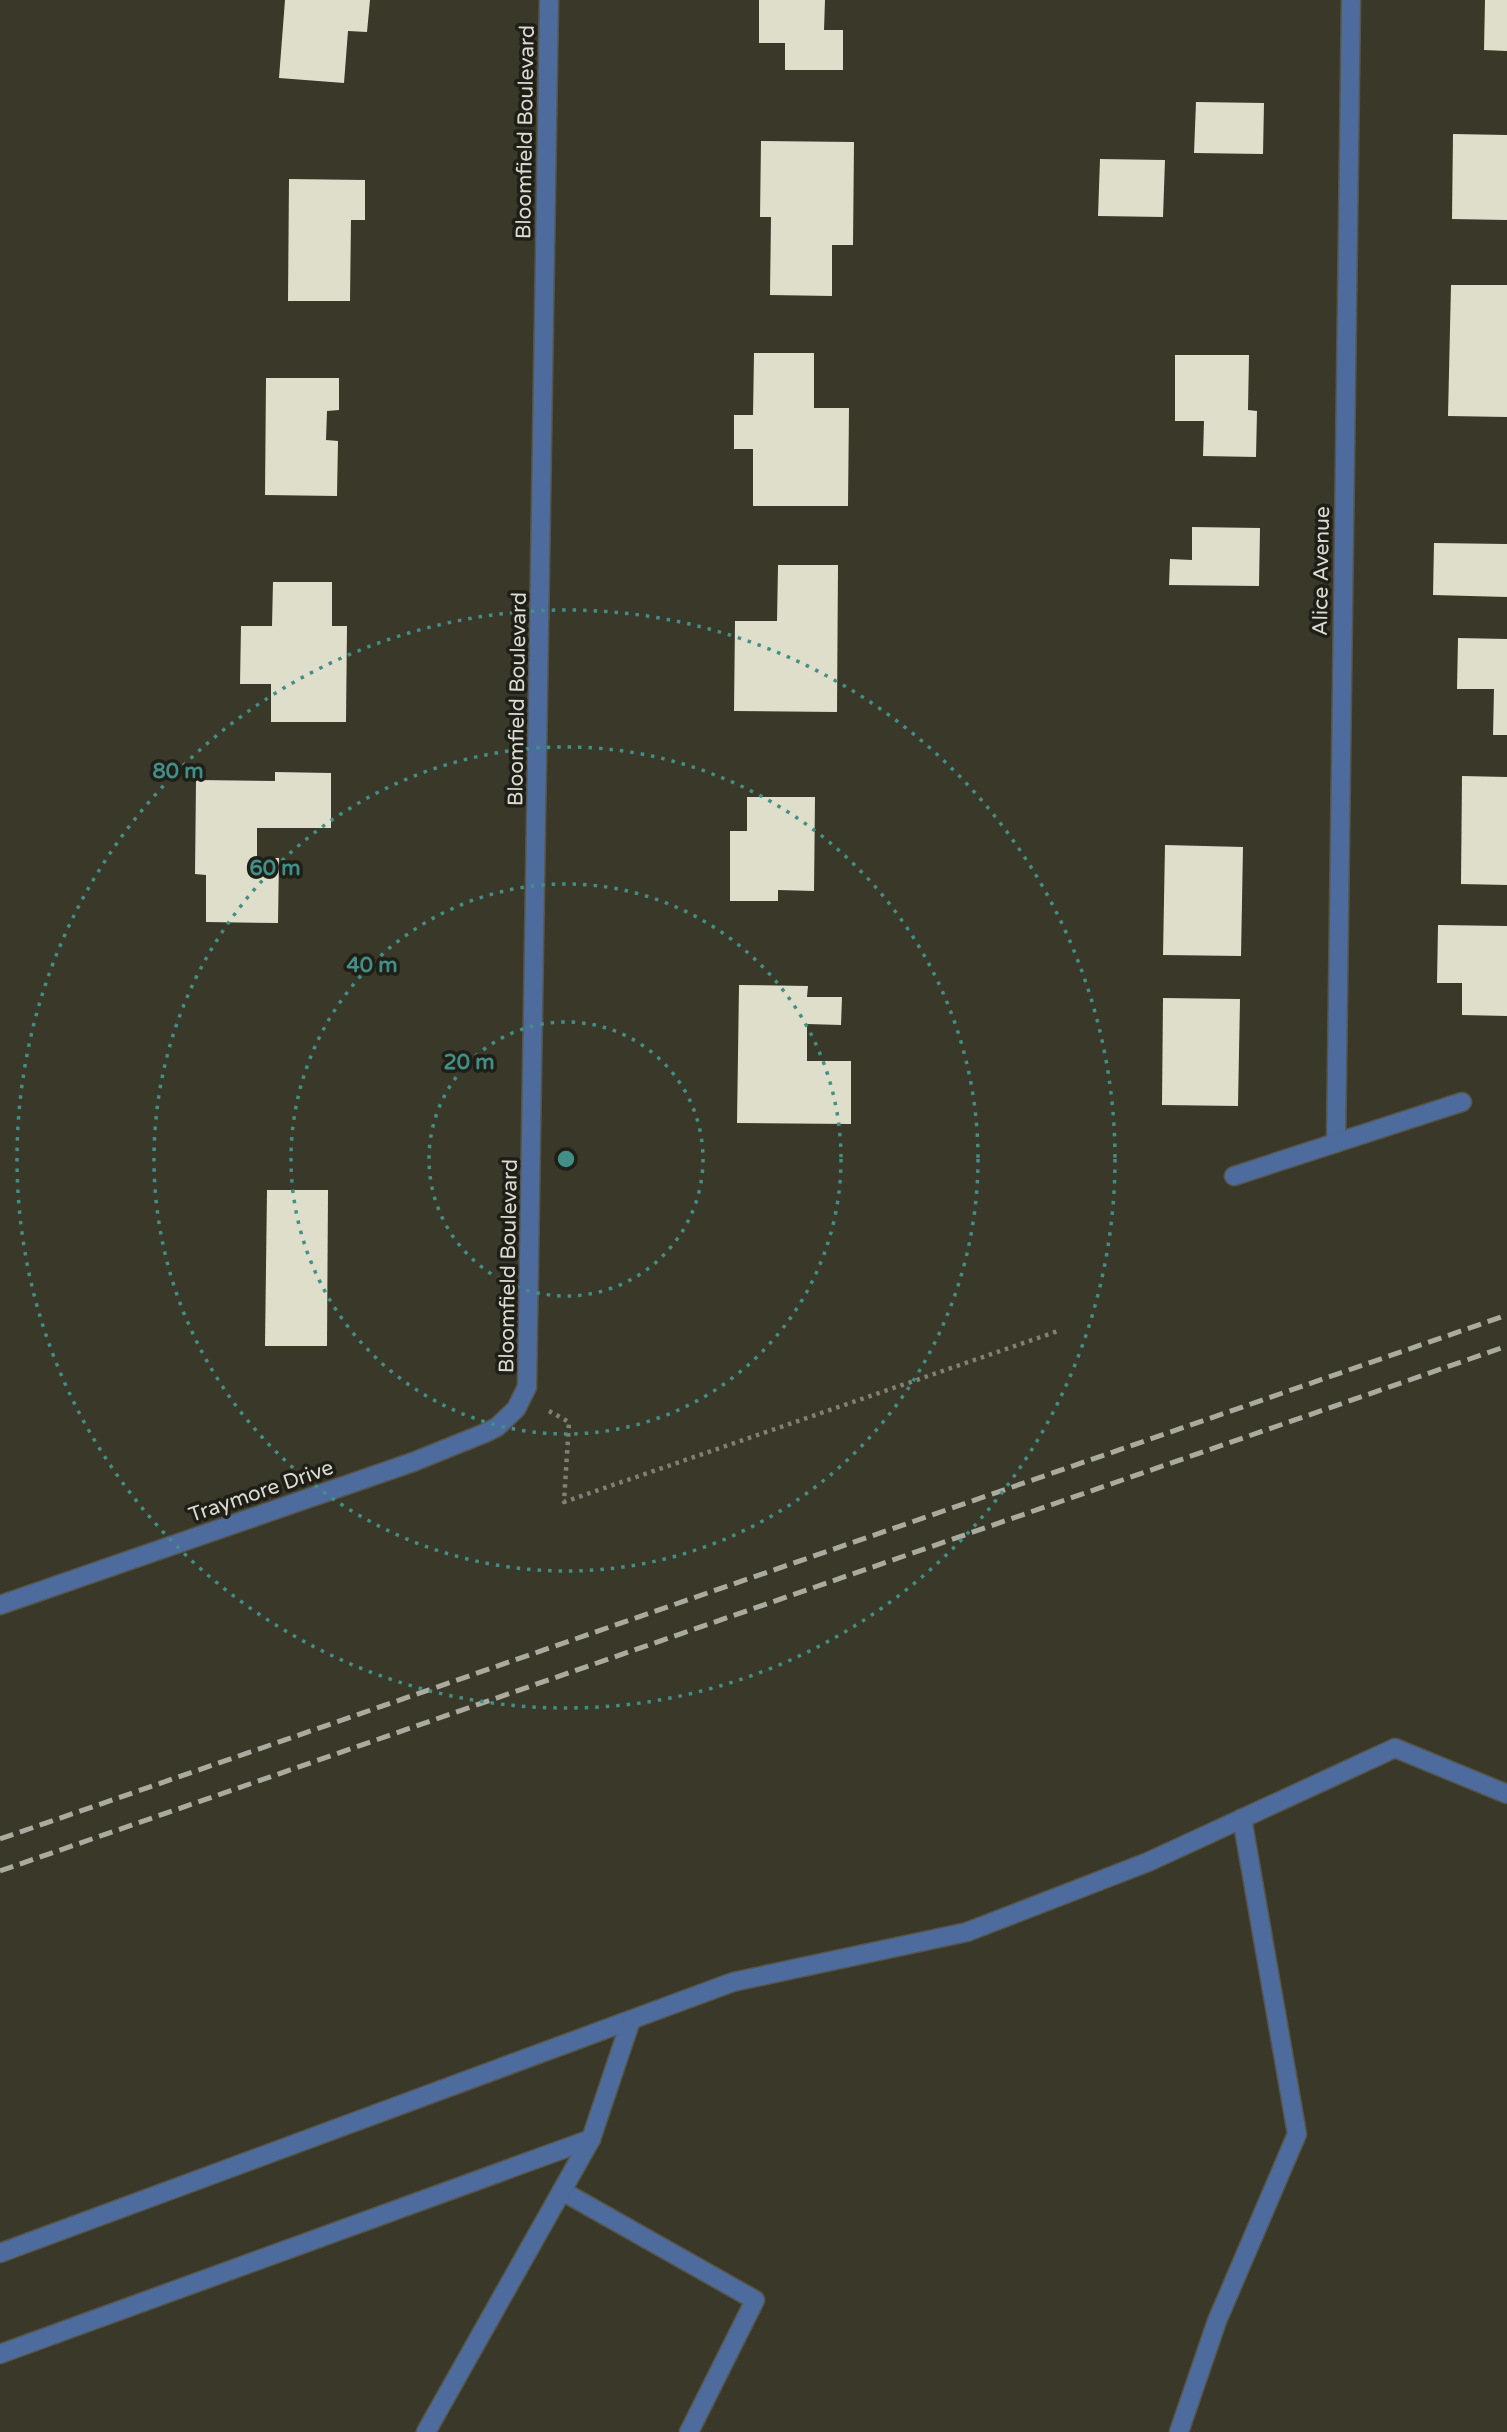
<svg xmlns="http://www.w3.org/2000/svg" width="1507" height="2432" viewBox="0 0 1507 2432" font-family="'Varela Round',sans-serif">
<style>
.building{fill:#dfdecb}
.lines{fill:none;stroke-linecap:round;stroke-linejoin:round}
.service-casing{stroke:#565547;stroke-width:21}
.minor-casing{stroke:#565547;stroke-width:21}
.path{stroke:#818074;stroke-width:4.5;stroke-dasharray:3.5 5;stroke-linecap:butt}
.service{stroke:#4d6b9c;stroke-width:18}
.minor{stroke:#4d6b9c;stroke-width:18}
.rail{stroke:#aaaa9e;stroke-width:5;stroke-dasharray:14 7;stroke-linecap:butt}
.ring{fill:none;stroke:#428f87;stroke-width:3.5;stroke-dasharray:3.5 7}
.labels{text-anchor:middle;stroke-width:7;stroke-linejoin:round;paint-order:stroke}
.street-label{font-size:21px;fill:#dbdbd1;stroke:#1f1f18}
.centre{fill:#428f87;stroke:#1f1f18;stroke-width:3.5}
.ring-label{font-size:21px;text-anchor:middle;font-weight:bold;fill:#428f87;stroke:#1f1f18;stroke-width:7;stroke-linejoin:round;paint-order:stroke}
</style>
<rect width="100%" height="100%" fill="#393829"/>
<g class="building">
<polygon points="285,0 370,0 367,32 348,31 344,83 279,78"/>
<polygon points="759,0 825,0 824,30 843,30 843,70 785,70 785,43 759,43"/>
<polygon points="1485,0 1507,0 1507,51 1484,50"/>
<polygon points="1196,102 1264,103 1263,154 1194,153"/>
<polygon points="1453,134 1507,135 1507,220 1452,219"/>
<polygon points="761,141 854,142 853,245 832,245 832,296 770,295 771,217 760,217"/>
<polygon points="1100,159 1165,160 1163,217 1098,216"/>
<polygon points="289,179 365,180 365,220 351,220 350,301 288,301"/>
<polygon points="1451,285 1507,285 1507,417 1448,416"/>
<polygon points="754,353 814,353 814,408 849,408 848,506 753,506 753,449 734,449 734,415 753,415"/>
<polygon points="1175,355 1249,355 1248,410 1257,411 1256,457 1203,456 1204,421 1175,421"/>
<polygon points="266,378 339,378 339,410 327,411 326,440 338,441 337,496 265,495"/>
<polygon points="1192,527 1260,528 1259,586 1169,585 1170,559 1192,560"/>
<polygon points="1434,543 1507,544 1507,597 1433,595"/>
<polygon points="778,565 838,565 837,712 734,711 735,621 777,621"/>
<polygon points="273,582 332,582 332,626 347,626 346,722 271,722 271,684 240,684 241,626 272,626"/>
<polygon points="1458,638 1507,639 1507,735 1493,735 1494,689 1457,689"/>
<polygon points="275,772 331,773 331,828 257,828 257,858 279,858 278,923 206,922 206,875 195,874 196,780 275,781"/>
<polygon points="1462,776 1507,777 1507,885 1461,884"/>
<polygon points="747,797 815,797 814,891 778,890 778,901 730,901 730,831 747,831"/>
<polygon points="1165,845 1243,847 1241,956 1163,955"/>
<polygon points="1438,925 1507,926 1507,1016 1462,1015 1462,983 1437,983"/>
<polygon points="739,985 808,986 807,997 842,997 841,1025 807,1024 807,1061 851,1061 851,1124 737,1123"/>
<polygon points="1163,998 1240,999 1238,1106 1162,1105"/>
<polygon points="267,1190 328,1190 327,1346 265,1346"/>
</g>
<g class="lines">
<defs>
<g id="service">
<polyline points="562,2191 755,2300 689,2432"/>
<polyline points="0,2253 733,1982 967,1932 1148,1862 1395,1748 1507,1794"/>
<polyline points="0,2354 591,2139"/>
<polyline points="426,2432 591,2139 631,2020"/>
<polyline points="1179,2432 1217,2321 1297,2134 1242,1818"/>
</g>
<g id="minor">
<polyline points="1336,1143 1351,0"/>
<polyline points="1234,1176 1462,1102"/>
<polyline points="0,1605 413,1462 485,1433 497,1427 516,1409 527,1387 549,0"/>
</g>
</defs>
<use href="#service" class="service-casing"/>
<use href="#minor" class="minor-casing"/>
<polyline class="path" points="549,1411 569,1422 564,1502 1061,1330"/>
<use href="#service" class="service"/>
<use href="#minor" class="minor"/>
<g class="rail">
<polyline points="0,1839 1507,1315"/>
<polyline points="0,1871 1507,1346"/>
</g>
</g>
<g class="ring">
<circle cx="566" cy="1159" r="137"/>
<circle cx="566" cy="1159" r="275"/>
<circle cx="566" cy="1159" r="412"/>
<circle cx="566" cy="1159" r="549"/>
</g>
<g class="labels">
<g class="street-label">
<text transform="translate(525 132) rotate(-89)" y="7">Bloomfield Boulevard</text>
<text transform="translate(1321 571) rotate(-89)" y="7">Alice Avenue</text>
<text transform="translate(517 699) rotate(-89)" y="7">Bloomfield Boulevard</text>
<text transform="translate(508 1266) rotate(-89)" y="7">Bloomfield Boulevard</text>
<text transform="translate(261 1491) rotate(-19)" y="7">Traymore Drive</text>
</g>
</g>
<circle cx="566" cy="1159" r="10" class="centre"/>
<g class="ring-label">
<text x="178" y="778">80 m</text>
<text x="275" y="875">60 m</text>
<text x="372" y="972">40 m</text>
<text x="469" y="1069">20 m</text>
</g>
</svg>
